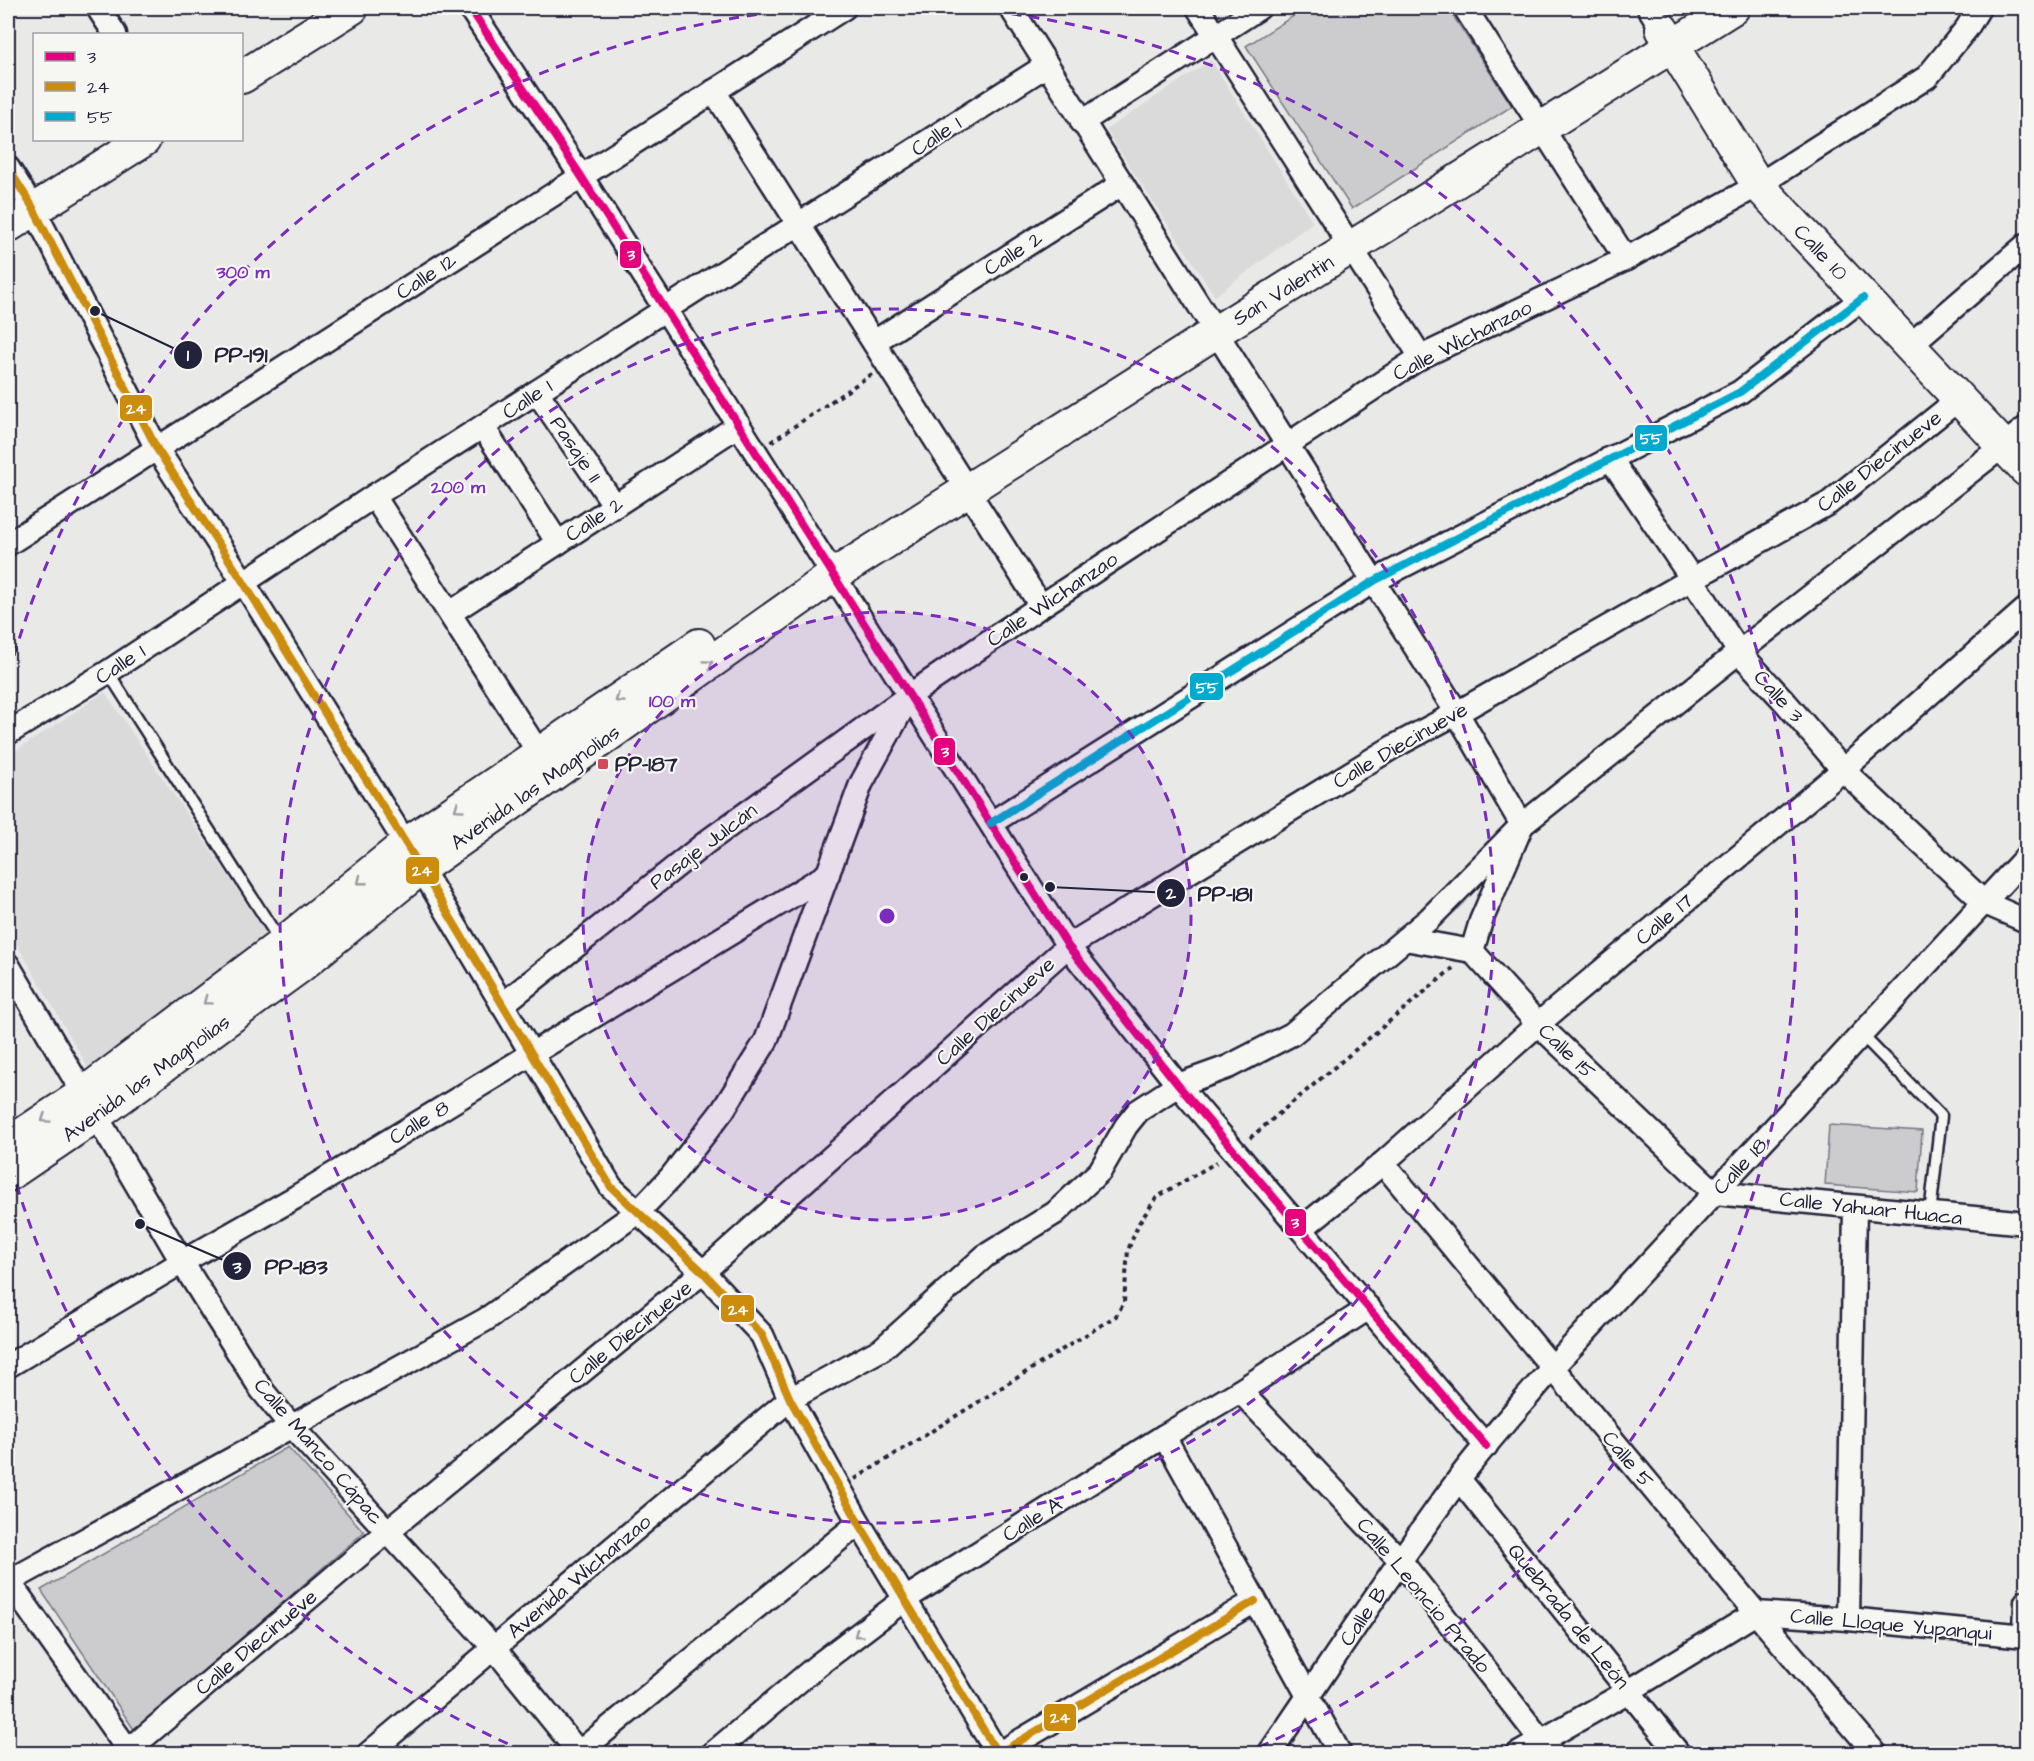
<svg xmlns="http://www.w3.org/2000/svg" width="2034" height="1761" viewBox="0 0 2034 1761" font-family="'Architects Daughter',sans-serif">
<style>
.built{fill:#dadada}
.green{fill:#ccccce;stroke:#777784;stroke-width:1.5}
.lines{fill:none;stroke-linecap:round;stroke-linejoin:round}
.lane-casing{stroke:#22223b;stroke-width:15}
.street-casing{stroke:#22223b;stroke-width:27}
.secondary-casing{stroke:#22223b;stroke-width:36}
.path{stroke:#22223b;stroke-width:4;stroke-dasharray:4.5 4.5;stroke-linecap:butt}
.lane{stroke:#f6f6f2;stroke-width:10}
.street{stroke:#f6f6f2;stroke-width:22}
.secondary{stroke:#f6f6f2;stroke-width:32}
.bus-1-casing{stroke:#f6f6f2;stroke-width:12}
.bus-2-casing{stroke:#f6f6f2;stroke-width:12}
.bus-3-casing{stroke:#f6f6f2;stroke-width:12}
.bus-1{stroke:#e5007d;stroke-width:8}
.bus-2{stroke:#cc8c0c;stroke-width:8}
.bus-3{stroke:#00a9ce;stroke-width:8}
.oneway{stroke:#9797a0}
.ring{fill:none;stroke:#7b2cbf;stroke-width:3;stroke-dasharray:10 8}
.poi-dot{fill:#d1495b;stroke:#f6f6f2;stroke-width:2}
.bus-dot{fill:#22223b;stroke:#f6f6f2;stroke-width:2}
.labels{text-anchor:middle;stroke-width:4.5;stroke-linejoin:round;paint-order:stroke}
.street-label{font-size:21px;fill:#22223b;stroke:#f6f6f2}
.poi-label{font-size:21px;font-weight:bold;fill:#22223b;stroke:#f6f6f2;text-anchor:start}
.centre{fill:#7b2cbf;stroke:#f6f6f2;stroke-width:3}
.ring-label{font-size:18px;text-anchor:middle;font-weight:bold;fill:#7b2cbf;stroke:#f6f6f2;stroke-width:4.5;stroke-linejoin:round;paint-order:stroke}
.leader{fill:none;stroke:#22223b;stroke-width:2}
.callout-dot{fill:#22223b;stroke:#f6f6f2;stroke-width:2}
.mark-label{font-size:18px;text-anchor:middle;font-weight:bold;fill:#fff}
.callout-label{font-size:22px;text-anchor:middle;font-weight:bold;fill:#22223b;stroke:#f6f6f2;stroke-width:4.5;stroke-linejoin:round;paint-order:stroke}
.line-badge{stroke:#f6f6f2;stroke-width:2}
.badge-label{font-size:16px;text-anchor:middle;font-weight:bold;fill:#fff}
</style>
<rect width="100%" height="100%" fill="#e9e9e7"/>
<filter id="ink" filterUnits="userSpaceOnUse"><feTurbulence type="fractalNoise" baseFrequency=".0167" numOctaves="2"/><feDisplacementMap in="SourceGraphic" scale="12" xChannelSelector="R" yChannelSelector="G"/><feConvolveMatrix kernelMatrix="1 2 1 2 8 2 1 2 1" color-interpolation-filters="sRGB"/></filter>
<g filter="url(#ink)">
<g class="built">
<polygon points="1211,60 1313,222 1215,296 1106,130"/>
<polygon points="105,692 269,937 93,1076 8,929 8,756"/>
</g>
<g class="green">
<polygon points="1306,8 1448,8 1512,106 1352,209 1246,46"/>
<polygon points="1829,1125 1922,1131 1918,1192 1825,1185"/>
<polygon points="288,1447 364,1532 135,1731 41,1590"/>
</g>
<g class="lines">
<defs>
<g id="lane">
<polyline points="108,672 280,941"/>
<polyline points="1862,1035 1941,1116 1930,1214"/>
</g>
<g id="street">
<polyline points="98,8 115,34"/>
<polyline points="470,8 581,176 1068,946 1178,1085 1486,1446"/>
<polyline points="1011,8 1457,713 1522,825 1481,921 1472,951"/>
<polyline points="1198,8 1421,357"/>
<polyline points="1465,8 1626,259"/>
<polyline points="1649,8 1662,29"/>
<polyline points="714,91 1041,606"/>
<polyline points="1082,122 1259,8"/>
<polyline points="8,168 32,206 157,449 244,583 421,868 611,1187 703,1272 762,1335 790,1399 859,1523 998,1754 1255,1601"/>
<polyline points="874,342 1122,184"/>
<polyline points="1909,346 2026,245"/>
<polyline points="537,392 615,506"/>
<polyline points="483,427 558,543"/>
<polyline points="1610,458 1692,579 1739,652 1786,703 1843,770 1985,903 2026,921"/>
<polyline points="374,496 539,753"/>
<polyline points="8,544 844,8"/>
<polyline points="450,613 739,425"/>
<polyline points="8,733 108,672 374,496 1047,65"/>
<polyline points="991,823 1374,581 1740,392 1863,298"/>
<polyline points="1405,939 1472,951 1538,1024 1715,1193"/>
<polyline points="8,965 182,1262 261,1389 292,1427 494,1648 580,1754"/>
<polyline points="502,1005 708,841 910,695 1041,606 1421,357 1626,259 1758,185 1927,77 1967,28 1979,8"/>
<polyline points="1383,1163 1756,1613 1876,1754"/>
<polyline points="1715,1193 2026,1223"/>
<polyline points="1301,1229 1383,1163 1538,1024 1843,770 2026,609"/>
<polyline points="8,1366 182,1262 296,1197 828,874"/>
<polyline points="1240,1391 1400,1560 1550,1752"/>
<polyline points="1164,1436 1340,1754"/>
<polyline points="1459,1479 1679,1754"/>
<polyline points="8,1580 131,1754"/>
<polyline points="8,1582 485,1320 638,1212 671,1177 723,1110 766,1041 861,784 907,700"/>
<polyline points="1848,1619 1855,1207"/>
<polyline points="2025,1635 2026,1602"/>
<polyline points="124,1754 388,1531 703,1272 1068,946 1393,747 1457,713 1692,579 1829,503 1959,399"/>
<polyline points="368,1754 790,1399 882,1349 985,1256 1055,1213 1100,1171 1126,1126 1138,1111 1178,1085 1228,1067 1292,1034 1429,919 1522,825 1739,652 2026,428"/>
<polyline points="577,1754 859,1523"/>
<polyline points="712,1754 818,1665 905,1599 1164,1436 1240,1391 1369,1308"/>
<path d="M1269 1754C1332 1662 1392 1569 1458 1480 1487 1441 1521 1405 1552 1368L2026 857"/>
<polyline points="1518,1754 1629,1691 1756,1613 1848,1619 2026,1636"/>
</g>
<g id="secondary">
<polyline points="1662,29 1758,185 2026,470"/>
<polyline points="242,77 352,8"/>
<polyline points="8,226 144,140"/>
<polyline points="8,1144 83,1094 282,944 406,844 699,645"/>
<polyline points="8,1175 95,1116 298,968 421,868 834,575 1216,332 1733,8"/>
</g>
</defs>
<use href="#lane" class="lane-casing"/>
<use href="#street" class="street-casing"/>
<use href="#secondary" class="secondary-casing"/>
<g class="path">
<polyline points="771,442 872,374"/>
<polyline points="1250,1138 1453,968"/>
<polyline points="855,1479 1116,1316 1124,1302 1128,1250 1139,1223 1157,1197 1217,1162"/>
</g>
<use href="#lane" class="lane"/>
<use href="#street" class="street"/>
<use href="#secondary" class="secondary"/>
<defs>
<polyline id="bus-1" points="470,8 581,176 1068,946 1178,1085 1486,1446"/>
<polyline id="bus-2" points="8,168 32,206 157,449 244,583 421,868 611,1187 703,1272 762,1335 790,1399 859,1523 998,1754 1255,1601"/>
<polyline id="bus-3" points="991,823 1374,581 1740,392 1863,298"/>
</defs>
<use href="#bus-1" class="bus-1-casing"/>
<use href="#bus-2" class="bus-2-casing"/>
<use href="#bus-3" class="bus-3-casing"/>
<use href="#bus-1" class="bus-1"/>
<use href="#bus-2" class="bus-2"/>
<use href="#bus-3" class="bus-3"/>
</g>
<defs><path id="oneway-chevron" d="M-2-3.5L2.5 0L-2 3.5" fill="none" stroke-width="1.6" stroke-linecap="round" stroke-linejoin="round" transform="scale(1.5)"/></defs>
<g class="oneway">
<use href="#oneway-chevron" transform="translate(709 664) rotate(-35)"/>
<use href="#oneway-chevron" transform="translate(619 699) rotate(146)"/>
<use href="#oneway-chevron" transform="translate(458 808) rotate(145)"/>
<use href="#oneway-chevron" transform="translate(361 881) rotate(141)"/>
<use href="#oneway-chevron" transform="translate(207 1001) rotate(143)"/>
<use href="#oneway-chevron" transform="translate(45 1119) rotate(146)"/>
<use href="#oneway-chevron" transform="translate(858 1634) rotate(143)"/>
</g>
</g>
<circle cx="887" cy="916" r="304" fill="#7b2cbf" fill-opacity=".12"/>
<g class="ring">
<circle cx="887" cy="916" r="304"/>
<circle cx="887" cy="916" r="607"/>
<path d="M524 1751A911 911 0 0 1 9 1159M9 673A911 911 0 0 1 816 8M958 8A911 911 0 0 1 1250 1751"/>
</g>
<rect class="poi-dot" x="597" y="758" width="12" height="12" rx="3"/>
<circle class="bus-dot" cx="1024" cy="877" r="5"/>
<g class="labels">
<g class="street-label">
<text transform="translate(936 136) rotate(-33)" y="7">Calle 1</text>
<text transform="translate(1821 252) rotate(47)" y="7">Calle 10</text>
<text transform="translate(1013 253) rotate(-32)" y="7">Calle 2</text>
<text transform="translate(426 276) rotate(-33)" y="7">Calle 12</text>
<text transform="translate(1283 290) rotate(-32)" y="7">San Valentin</text>
<text transform="translate(1462 340) rotate(-27)" y="7">Calle Wichanzao</text>
<text transform="translate(527 399) rotate(-33)" y="7">Calle 1</text>
<text transform="translate(576 449) rotate(56)" y="7">Pasaje 11</text>
<text transform="translate(1879 461) rotate(-38)" y="7">Calle Diecinueve</text>
<text transform="translate(594 519) rotate(-33)" y="7">Calle 2</text>
<text transform="translate(1052 599) rotate(-34)" y="7">Calle Wichanzao</text>
<text transform="translate(120 664) rotate(-33)" y="7">Calle 1</text>
<text transform="translate(1779 696) rotate(48)" y="7">Calle 3</text>
<text transform="translate(1400 745) rotate(-30)" y="7">Calle Diecinueve</text>
<text transform="translate(535 787) rotate(-35)" y="7">Avenida las Magnolias</text>
<text transform="translate(703 846) rotate(-37)" y="7">Pasaje Julcán</text>
<text transform="translate(1664 919) rotate(-40)" y="7">Calle 17</text>
<text transform="translate(995 1011) rotate(-42)" y="7">Calle Diecinueve</text>
<text transform="translate(1567 1051) rotate(44)" y="7">Calle 15</text>
<text transform="translate(146 1078) rotate(-36)" y="7">Avenida las Magnolias</text>
<text transform="translate(419 1122) rotate(-31)" y="7">Calle 8</text>
<text transform="translate(1740 1166) rotate(-47)" y="7">Calle 18</text>
<text transform="translate(1871 1208) rotate(6)" y="7">Calle Yahuar Huaca</text>
<text transform="translate(630 1332) rotate(-39)" y="7">Calle Diecinueve</text>
<text transform="translate(319 1451) rotate(49)" y="7">Calle Manco Cápac</text>
<text transform="translate(1628 1459) rotate(50)" y="7">Calle 5</text>
<text transform="translate(1032 1519) rotate(-32)" y="7">Calle A</text>
<text transform="translate(579 1576) rotate(-40)" y="7">Avenida Wichanzao</text>
<text transform="translate(1424 1595) rotate(50)" y="7">Calle Leoncio Prado</text>
<text transform="translate(1363 1616) rotate(-56)" y="7">Calle B</text>
<text transform="translate(1569 1616) rotate(51)" y="7">Quebrada de León</text>
<text transform="translate(1891 1624) rotate(5)" y="7">Calle Lloque Yupanqui</text>
<text transform="translate(256 1642) rotate(-40)" y="7">Calle Diecinueve</text>
</g>
<g class="poi-label">
<text x="615" y="771">PP-187</text>
</g>
</g>
<circle cx="887" cy="916" r="9" class="centre"/>
<g class="ring-label">
<text x="243" y="278">300 m</text>
<text x="458" y="493">200 m</text>
<text x="672" y="707">100 m</text>
</g>
<path class="leader" d="M95 311L188 355M1050 887L1171 893M140 1224L237 1266"/>
<g class="callout-dot">
<circle cx="95" cy="311" r="6"/>
<circle cx="1050" cy="887" r="6"/>
<circle cx="140" cy="1224" r="6"/>
<circle cx="188" cy="355" r="15"/>
<circle cx="1171" cy="893" r="15"/>
<circle cx="237" cy="1266" r="15"/>
</g>
<g class="mark-label">
<text x="188" y="361">1</text>
<text x="1171" y="899">2</text>
<text x="237" y="1273">3</text>
</g>
<g class="callout-label">
<text x="241" y="362">PP-191</text>
<text x="1225" y="901">PP-181</text>
<text x="296" y="1274">PP-183</text>
</g>
<g class="line-badge">
<rect x="619" y="240" width="23" height="29" rx="6" fill="#e5007d"/>
<rect x="119" y="394" width="34" height="28" rx="6" fill="#cc8c0c"/>
<rect x="1634" y="424" width="34" height="28" rx="6" fill="#00a9ce"/>
<rect x="1189" y="672" width="35" height="29" rx="6" fill="#00a9ce"/>
<rect x="933" y="737" width="23" height="29" rx="6" fill="#e5007d"/>
<rect x="405" y="856" width="35" height="29" rx="6" fill="#cc8c0c"/>
<rect x="1284" y="1208" width="23" height="29" rx="6" fill="#e5007d"/>
<rect x="720" y="1294" width="35" height="29" rx="6" fill="#cc8c0c"/>
<rect x="1043" y="1703" width="34" height="29" rx="6" fill="#cc8c0c"/>
</g>
<g class="badge-label">
<text x="631" y="260">3</text>
<text x="136" y="414">24</text>
<text x="1651" y="444">55</text>
<text x="1207" y="693">55</text>
<text x="945" y="757">3</text>
<text x="422" y="876">24</text>
<text x="1295" y="1228">3</text>
<text x="738" y="1315">24</text>
<text x="1060" y="1723">24</text>
</g>
<rect width="2034" height="1761" fill="none" stroke="#f6f6f2" stroke-width="30"/>
<rect x="15" y="15" width="2004" height="1731" fill="none" stroke="#22223b" stroke-width="2" filter="url(#ink)"/>
<rect x="33" y="33" width="210" height="108" fill="#f6f6f2" stroke="#a1a1a9" stroke-width="1.5"/>
<rect x="45" y="52" width="30" height="9" fill="#e5007d" stroke="#a1a1a9" stroke-width="1.5"/>
<text x="87" y="63" font-size="18" fill="#22223b">3</text>
<rect x="45" y="82" width="30" height="9" fill="#cc8c0c" stroke="#a1a1a9" stroke-width="1.5"/>
<text x="87" y="93" font-size="18" fill="#22223b">24</text>
<rect x="45" y="112" width="30" height="9" fill="#00a9ce" stroke="#a1a1a9" stroke-width="1.5"/>
<text x="87" y="123" font-size="18" fill="#22223b">55</text>
</svg>
